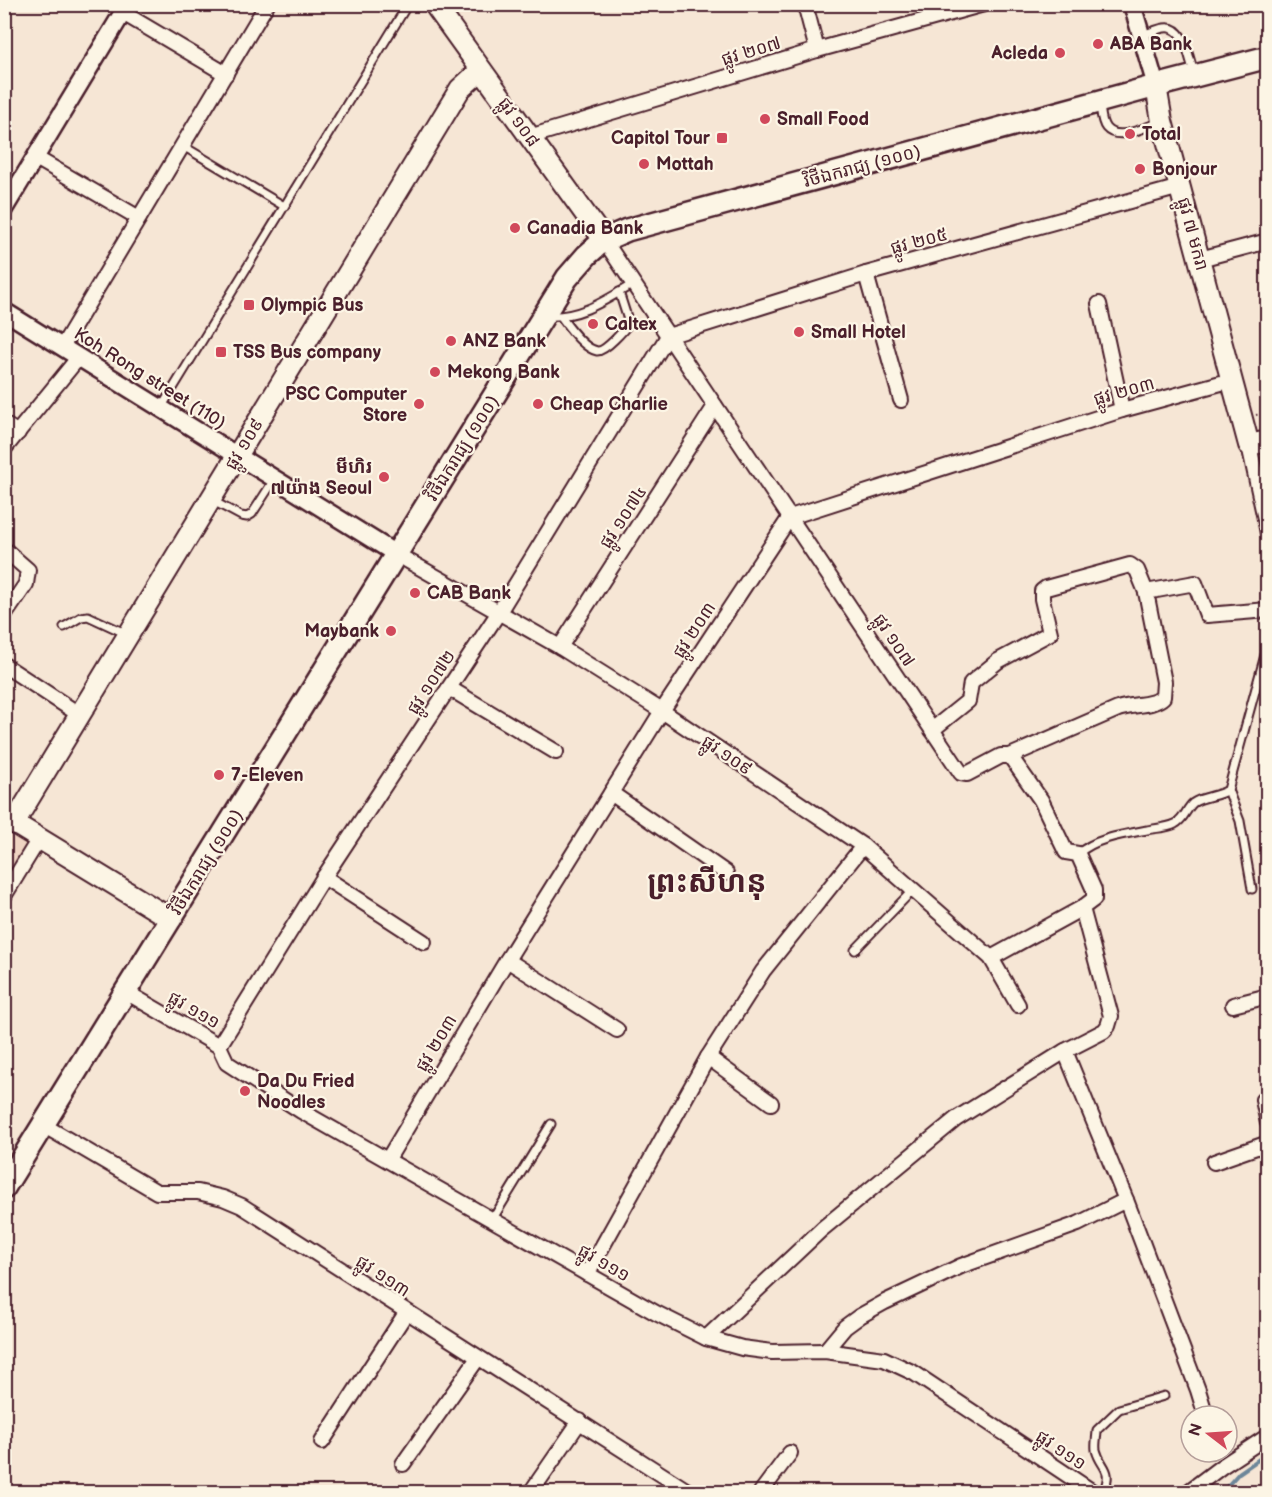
<svg xmlns="http://www.w3.org/2000/svg" width="1272" height="1497" viewBox="0 0 1272 1497" font-family="'Balsamiq Sans','Noto Sans Khmer',sans-serif">
<style>
.built{fill:#efd4c2}
.lines{fill:none;stroke-linecap:round;stroke-linejoin:round}
.stream{stroke:#6c8699;stroke-width:4}
.service-casing{stroke:#4a1f2b;stroke-width:11}
.minor-casing{stroke:#4a1f2b;stroke-width:18}
.tertiary-casing{stroke:#4a1f2b;stroke-width:21}
.secondary-casing{stroke:#4a1f2b;stroke-width:24}
.primary-casing{stroke:#4a1f2b;stroke-width:26}
.path{stroke:#4a1f2b;stroke-width:2;stroke-dasharray:1.5 4.5;stroke-linecap:butt}
.service{stroke:#fcf5e5;stroke-width:7}
.minor{stroke:#fcf5e5;stroke-width:14}
.tertiary{stroke:#fcf5e5;stroke-width:16}
.secondary{stroke:#fcf5e5;stroke-width:20}
.primary{stroke:#fcf5e5;stroke-width:21}
.poi-dot{fill:#d1495b;stroke:#fcf5e5;stroke-width:2}
.labels{text-anchor:middle;stroke-width:4.5;stroke-linejoin:round;paint-order:stroke}
.poi-label{font-size:18px;font-weight:bold;fill:#4a1f2b;stroke:#fcf5e5;text-anchor:start}
.street-label{font-size:18px;fill:#4a1f2b;stroke:#fcf5e5}
.town-label{font-size:30px;font-weight:bold;fill:#4a1f2b;stroke:#fcf5e5}
</style>
<rect width="100%" height="100%" fill="#f6e6d5"/>
<filter id="ink" filterUnits="userSpaceOnUse"><feTurbulence type="fractalNoise" baseFrequency=".0167" numOctaves="2"/><feDisplacementMap in="SourceGraphic" scale="12" xChannelSelector="R" yChannelSelector="G"/><feConvolveMatrix kernelMatrix="1 2 1 2 8 2 1 2 1" color-interpolation-filters="sRGB"/></filter>
<g filter="url(#ink)">
<polygon class="built" points="5,824 39,845 5,899"/>
<g class="lines">
<polyline class="stream" points="1222,1492 1239,1473 1268,1453"/>
<defs>
<g id="service">
<path d="M1141 36C1148 33 1157 29 1164 28 1185 24 1189 59 1194 73"/>
<path d="M1100 105C1101 111 1101 122 1106 128 1118 142 1145 127 1160 122"/>
<polyline points="183,146 284,206"/>
<path d="M546 316C579 319 606 300 633 284"/>
<path d="M562 318C569 328 585 349 597 351 605 352 625 329 629 323L619 292"/>
<polyline points="161,408 408,4"/>
<polyline points="213,501 241,516 247,517 252,514 274,480"/>
<polyline points="64,627 81,617 88,616 127,634"/>
<polyline points="1228,790 1240,821 1252,889"/>
<path d="M1078 854C1095 838 1125 834 1147 830 1156 828 1167 828 1175 824 1184 820 1186 809 1193 803 1203 796 1217 797 1228 790L1268 644"/>
<polyline points="855,950 913,890"/>
<polyline points="492,1220 551,1124"/>
<path d="M1103 1492C1114 1468 1101 1469 1096 1450 1095 1444 1097 1436 1097 1430L1119 1409 1164 1396"/>
</g>
<g id="minor">
<polyline points="805,4 817,50"/>
<polyline points="123,13 226,74"/>
<polyline points="529,137 817,50 984,4"/>
<polyline points="36,158 139,218"/>
<polyline points="604,240 961,773 967,774 1001,756 1010,756 1041,800 1066,852 1078,854 1094,890 1094,899 1082,908 991,958"/>
<polyline points="1200,259 1268,241"/>
<polyline points="866,274 901,400"/>
<polyline points="1099,304 1122,410"/>
<polyline points="62,347 267,4"/>
<polyline points="4,424 18,433"/>
<polyline points="1249,445 1268,533"/>
<polyline points="4,449 79,357"/>
<polyline points="4,549 28,570 26,584 4,616"/>
<polyline points="396,554 560,647 662,711 863,846 991,958 1018,1005"/>
<polyline points="1146,592 1195,583 1207,615 1268,610"/>
<polyline points="560,647 715,406"/>
<polyline points="4,665 80,715"/>
<polyline points="449,688 556,752"/>
<path d="M932 730 968 701 971 683 998 661 1050 633 1042 599V591L1046 588 1130 565 1137 570 1146 592 1164 682 1163 697C1154 706 1132 704 1118 709L1010 756"/>
<polyline points="611,793 726,873"/>
<polyline points="324,877 424,942"/>
<polyline points="4,896 39,839"/>
<polyline points="507,960 617,1030"/>
<polyline points="126,992 219,1046 227,1063 301,1111 656,1313 706,1338 742,1348 772,1352 825,1351 884,1359 914,1373 1093,1492"/>
<polyline points="1233,1005 1268,996"/>
<polyline points="219,1046 324,877 499,612 668,336 866,274 1180,187"/>
<polyline points="1065,1051 1126,1200 1198,1390 1206,1416"/>
<polyline points="708,1057 771,1103"/>
<polyline points="1268,1097 1263,1100 1268,1123"/>
<path d="M43 1125 157 1192H198L223 1198 242 1206C391 1302 541 1396 689 1492"/>
<polyline points="388,1159 507,960 662,711 790,517 1122,410 1232,380"/>
<polyline points="1214,1162 1268,1143"/>
<polyline points="587,1274 708,1057 763,971 863,846"/>
<polyline points="706,1338 822,1229 956,1119 1065,1051 1104,1031 1108,1026 1111,1016 1082,908"/>
<polyline points="825,1351 845,1327 860,1316 885,1302 961,1266 1078,1224 1126,1200"/>
<polyline points="322,1442 406,1313"/>
<polyline points="403,1464 478,1358"/>
<polyline points="531,1492 580,1421"/>
<polyline points="761,1492 790,1453"/>
<polyline points="1188,1492 1221,1467 1268,1436"/>
</g>
<g id="tertiary">
<polyline points="1132,4 1156,86"/>
<polyline points="4,209 128,4"/>
<polyline points="4,311 396,554"/>
</g>
<g id="secondary">
<polyline points="434,4 604,240"/>
<polyline points="1156,86 1162,121 1249,445 1268,441"/>
<polyline points="4,817 171,919"/>
<polyline points="14,823 460,89 481,70"/>
</g>
<polyline id="primary" points="4,1188 567,278 587,255 604,240 627,230 1156,86 1268,57"/>
</defs>
<use href="#service" class="service-casing"/>
<use href="#minor" class="minor-casing"/>
<use href="#tertiary" class="tertiary-casing"/>
<use href="#secondary" class="secondary-casing"/>
<use href="#primary" class="primary-casing"/>
<polyline class="path" points="1256,415 1268,412"/>
<use href="#service" class="service"/>
<use href="#minor" class="minor"/>
<use href="#tertiary" class="tertiary"/>
<use href="#secondary" class="secondary"/>
<use href="#primary" class="primary"/>
</g>
</g>
<g class="poi-dot">
<circle cx="1098" cy="44" r="6"/>
<circle cx="1060" cy="53" r="6"/>
<circle cx="765" cy="119" r="6"/>
<circle cx="1130" cy="134" r="6"/>
<rect x="716" y="132" width="12" height="12" rx="3"/>
<circle cx="644" cy="164" r="6"/>
<circle cx="1140" cy="169" r="6"/>
<circle cx="515" cy="228" r="6"/>
<rect x="243" y="299" width="12" height="12" rx="3"/>
<circle cx="593" cy="324" r="6"/>
<circle cx="799" cy="332" r="6"/>
<circle cx="451" cy="341" r="6"/>
<rect x="215" y="346" width="12" height="12" rx="3"/>
<circle cx="435" cy="372" r="6"/>
<circle cx="419" cy="404" r="6"/>
<circle cx="538" cy="404" r="6"/>
<circle cx="384" cy="477" r="6"/>
<circle cx="415" cy="593" r="6"/>
<circle cx="391" cy="631" r="6"/>
<circle cx="219" cy="775" r="6"/>
<circle cx="245" cy="1091" r="6"/>
</g>
<g class="labels">
<g class="poi-label">
<text x="1110" y="50">ABA Bank</text>
<text x="1048" y="59" text-anchor="end">Acleda</text>
<text x="777" y="125">Small Food</text>
<text x="1142" y="140">Total</text>
<text x="710" y="144" text-anchor="end">Capitol Tour</text>
<text x="656" y="170">Mottah</text>
<text x="1152" y="175">Bonjour</text>
<text x="527" y="234">Canadia Bank</text>
<text x="261" y="311">Olympic Bus</text>
<text x="605" y="330">Caltex</text>
<text x="811" y="338">Small Hotel</text>
<text x="463" y="347">ANZ Bank</text>
<text x="233" y="358">TSS Bus company</text>
<text x="447" y="378">Mekong Bank</text>
<text x="407" y="400" text-anchor="end">PSC Computer<tspan x="407" dy="21">Store</tspan></text>
<text x="550" y="410">Cheap Charlie</text>
<text x="372" y="473" text-anchor="end">មីហិរ<tspan x="372" dy="21">៧យ៉ាង Seoul</tspan></text>
<text x="427" y="599">CAB Bank</text>
<text x="379" y="637" text-anchor="end">Maybank</text>
<text x="231" y="781">7-Eleven</text>
<text x="257" y="1087">Da Du Fried<tspan x="257" dy="21">Noodles</tspan></text>
</g>
<g class="street-label">
<text transform="translate(751 51) rotate(-17)" y="6">ផ្លូវ ២០៧</text>
<text transform="translate(519 122) rotate(54)" y="6">ផ្លូវ ១០៨</text>
<text transform="translate(862 166) rotate(-15)" y="6">វិថីឯករាជ្យ (១០០)</text>
<text transform="translate(1193 234) rotate(75)" y="6">ផ្លូវ ៧ មករា</text>
<text transform="translate(919 241) rotate(-15)" y="6">ផ្លូវ ២០៥</text>
<text transform="translate(150 378) rotate(32)" y="6">Koh Rong street (110)</text>
<text transform="translate(1124 391) rotate(-16)" y="6">ផ្លូវ ២០៣</text>
<text transform="translate(244 444) rotate(-59)" y="6">ផ្លូវ ១០៩</text>
<text transform="translate(462 448) rotate(-58)" y="6">វិថីឯករាជ្យ (១០០)</text>
<text transform="translate(623 517) rotate(-57)" y="6">ផ្លូវ ១០៧៤</text>
<text transform="translate(694 630) rotate(-57)" y="6">ផ្លូវ ២០៣</text>
<text transform="translate(894 640) rotate(56)" y="6">ផ្លូវ ១០៧</text>
<text transform="translate(431 682) rotate(-57)" y="6">ផ្លូវ ១០៧២</text>
<text transform="translate(727 755) rotate(34)" y="6">ផ្លូវ ១០៩</text>
<text transform="translate(206 862) rotate(-58)" y="6">វិថីឯករាជ្យ (១០០)</text>
<text transform="translate(194 1010) rotate(30)" y="6">ផ្លូវ ១១១</text>
<text transform="translate(436 1043) rotate(-59)" y="6">ផ្លូវ ២០៣</text>
<text transform="translate(604 1263) rotate(30)" y="6">ផ្លូវ ១១១</text>
<text transform="translate(383 1276) rotate(33)" y="6">ផ្លូវ ១១៣</text>
<text transform="translate(1061 1450) rotate(34)" y="6">ផ្លូវ ១១១</text>
</g>
<g class="town-label">
<text x="707" y="892">ព្រះសីហនុ</text>
</g>
</g>
<rect width="1272" height="1497" fill="none" stroke="#fcf5e5" stroke-width="24"/>
<rect x="12" y="12" width="1248" height="1473" fill="none" stroke="#4a1f2b" stroke-width="2" filter="url(#ink)"/>
<g transform="translate(1209 1434) rotate(287)"><circle r="28" fill="#fcf5e5" stroke="#b59f9b" stroke-width="1.5"/>
<path d="M0-4.5L10 22L0 15L-10 22Z" fill="#d1495b"/>
<text y="-9" font-size="16" font-weight="bold" text-anchor="middle" fill="#4a1f2b">N</text>
</g>
</svg>
